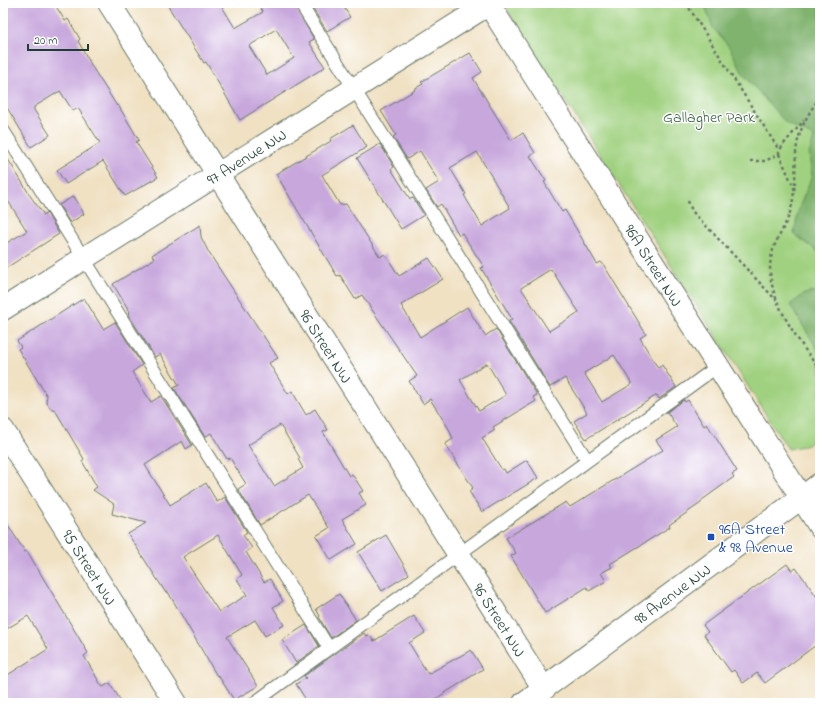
<svg xmlns="http://www.w3.org/2000/svg" width="823" height="706" viewBox="0 0 823 706" font-family="'Indie Flower',sans-serif">
<style>
.green{fill:#a0d180;stroke:#60875a}
.forest{fill:#80b36e;stroke:#507851}
.building{fill:#c8a7dd;fill-rule:evenodd}
.lines{fill:none;stroke-linecap:round;stroke-linejoin:round}
.lane-casing{stroke:#687666;stroke-width:14}
.street-casing{stroke:#687666;stroke-width:24}
.secondary-casing{stroke:#687666;stroke-width:24}
.path{stroke:#687666;stroke-width:2.5;stroke-dasharray:3 3;stroke-linecap:butt}
.lane{stroke:#fff;stroke-width:12}
.street{stroke:#fff;stroke-width:22}
.secondary{stroke:#fff;stroke-width:22}
.transit-dot{fill:#1a4fb4;stroke:#fff;stroke-width:1.5}
.labels{text-anchor:middle;stroke-width:3;stroke-linejoin:round;paint-order:stroke}
.park-label{font-size:16px;fill:#3f6247;stroke:#fff}
.street-label{font-size:16px;fill:#1f3d34;stroke:#fff}
.transit-label{font-size:16px;fill:#164399;stroke:#fff;text-anchor:start}
</style>
<rect width="100%" height="100%" fill="#fff"/>
<filter id="ink" filterUnits="userSpaceOnUse"><feTurbulence type="fractalNoise" baseFrequency=".025" numOctaves="2"/><feDisplacementMap in="SourceGraphic" scale="8" xChannelSelector="R" yChannelSelector="G"/><feConvolveMatrix kernelMatrix="1 2 1 2 8 2 1 2 1" color-interpolation-filters="sRGB"/></filter>
<filter id="wash" filterUnits="userSpaceOnUse"><feTurbulence type="fractalNoise" baseFrequency=".012" numOctaves="4" result="noise"/><feDisplacementMap in="SourceGraphic" scale="16" xChannelSelector="R" yChannelSelector="G"/><feGaussianBlur stdDeviation="0.9" result="paint"/><feColorMatrix in="noise" values="0 0 0 0 0 0 0 0 0 0 0 0 0 0 0 0 0 1.4 0 .05"/><feComposite in="paint" operator="in"/></filter>
<g filter="url(#wash)">
<rect width="100%" height="100%" fill="#f0e1c3"/>
<polygon class="green" points="503,3 820,3 820,435 808,445 788,449"/>
<g class="forest">
<polygon points="704,3 820,3 820,253 794,234 799,208 812,176 809,155 814,137 786,123 743,74 730,48 713,28"/>
<polygon points="820,291 820,353 790,305 804,294"/>
</g>
<g id="blocks">
<g class="building">
<polygon points="3,3 54,3 65,21 68,19 80,39 78,41 94,70 117,106 118,105 139,140 136,142 158,177 125,196 103,161 66,184 57,170 100,143 78,108 73,111 60,91 34,107 34,110 50,135 31,147 6,106 3,106"/>
<path d="M166 3H220L235 28 263 12 257 3H293L314 39 309 42 325 67 240 120 206 62 204 63ZM276 29 294 58 267 75 249 46Z"/>
<polygon points="309,3 341,3 350,17 327,31"/>
<path d="M470 53 482 72 473 78 511 140 523 133 535 153 530 156 546 181 544 182 562 212 565 210 597 264 601 262 603 264 646 334 640 338 658 368 662 365 676 387 659 399 657 395 586 439 574 421 587 413 565 378 550 387 509 321 512 319 481 268 484 267 462 233 459 235 441 204 437 207 426 190 439 182 420 151 407 159 393 137 396 135 381 111 415 90 414 89 423 84 421 82ZM477 152 510 208 482 226 464 195 466 194 450 168ZM551 269 579 312 549 331 521 288ZM614 355 632 384 602 402 584 373Z"/>
<path d="M353 125 367 147 322 175 340 205 346 204 380 257 385 254 399 276 429 258 443 279 401 305 420 337 467 307 485 336 496 329 537 395 533 397 536 401 493 427 495 430 482 438 502 470 504 469 506 473 527 460 538 478 482 512 469 491 473 488 445 444 453 439 449 429 430 399 423 404 409 381 417 376 362 295 355 299 340 275 337 276 276 174 331 141 330 139ZM487 363 506 395 479 411 460 380Z"/>
<polygon points="380,144 394,167 391,169 410,199 413,198 424,215 401,229 357,158"/>
<polygon points="3,151 31,197 44,215 47,213 59,234 3,270 3,245 27,231 3,193"/>
<polygon points="74,196 84,214 70,223 59,205"/>
<path d="M200 225 201 237 209 253 278 358 269 363 288 394 292 391 306 415 315 409 328 430 323 432 349 476 352 474 363 491 359 493 366 505 342 519 357 544 331 560 316 536 329 528 308 495 260 525 238 489 246 484 230 458 227 459 211 433 205 437 174 388 179 385 160 354 155 357 128 314 130 312 113 284 154 259 152 255ZM280 425 300 458 298 459 303 468 274 486 248 445Z"/>
<path d="M84 298 103 329 115 322 142 365 132 372 151 402 161 396 192 445 186 449 182 441 145 465 170 505 206 483 217 502 225 497 247 532 243 535 252 548 246 552 264 582 270 579 283 601 273 607 284 625 265 636 255 620 227 637 258 686 234 700 218 675 217 676 168 592 166 593 128 534 146 523 112 514 114 504 93 490 97 487 82 461 84 459 55 410 50 408 46 401 47 396 18 349 21 347 17 341ZM218 535 242 575 237 579 247 595 219 612 183 557Z"/>
<polygon points="684,400 685,402 688,400 704,426 707,424 737,471 732,474 734,477 702,500 701,503 669,525 670,527 610,564 612,567 601,573 606,581 589,591 587,587 545,613 511,556 516,553 506,538 566,502 570,507 663,450 656,440 677,427 667,412"/>
<polygon points="3,517 25,552 27,551 88,653 84,656 101,685 103,687 110,683 122,703 9,703 3,692 3,678 48,649 28,616 3,631"/>
<polygon points="386,535 409,574 382,591 358,552"/>
<polygon points="787,564 792,571 796,568 820,601 820,642 765,683 757,673 743,683 734,670 731,672 704,635 708,632 703,625"/>
<polygon points="339,594 356,620 331,638 319,617 320,616 316,609"/>
<polygon points="414,616 425,633 409,643 428,674 471,650 483,669 429,703 308,703 296,684 306,678 304,676 364,633 366,636 369,635 374,641"/>
<polygon points="306,625 319,646 296,663 282,640"/>
</g>
</g>
</g>
<g filter="url(#ink)">
<use href="#blocks" fill-opacity="0" stroke="#687666" stroke-width="1"/>
<g class="lines">
<defs>
<g id="lane">
<polyline points="300,3 587,460"/>
<polyline points="3,130 329,648"/>
<polyline points="254,703 718,366"/>
</g>
<g id="street">
<path id="s1" d="M109 3 544 689"/>
<path id="s2" d="M488 3 820 527"/>
<path id="s3" d="M3 309 489 4"/>
<path id="s4" d="M3 430 176 703"/>
</g>
<g id="secondary">
<path id="s5" d="M524 703 820 484"/>
</g>
</defs>
<use href="#lane" class="lane-casing"/>
<use href="#street" class="street-casing"/>
<use href="#secondary" class="secondary-casing"/>
<g class="path">
<polyline points="686,3 779,150"/>
<path d="M820 97C808 113 798 131 796 152 795 165 796 178 794 191 793 203 790 216 784 226 780 236 774 243 772 254 761 293 799 340 820 371"/>
<polyline points="779,154 794,188"/>
<path d="M750 161H765L779 154C778 147 799 128 804 120"/>
<polyline points="688,201 692,211 776,300"/>
</g>
<use href="#lane" class="lane"/>
<use href="#street" class="street"/>
<use href="#secondary" class="secondary"/>
</g>
</g>
<rect class="transit-dot" x="707" y="533" width="8" height="8" rx="2"/>
<g class="labels">
<g class="park-label">
<text x="709" y="122">Gallagher Park</text>
</g>
<g class="street-label">
<text dy="6" stroke="none"><textPath href="#s3" startOffset="287">97 Avenue NW</textPath></text>
<text dy="6" stroke="none"><textPath href="#s2" startOffset="310">96A Street NW</textPath></text>
<text dy="6" stroke="none"><textPath href="#s1" startOffset="406">96 Street NW</textPath></text>
<text dy="6" stroke="none"><textPath href="#s4" startOffset="162">95 Street NW</textPath></text>
<text dy="6" stroke="none"><textPath href="#s5" startOffset="184">98 Avenue NW</textPath></text>
<text dy="6" stroke="none"><textPath href="#s1" startOffset="730">96 Street NW</textPath></text>
</g>
<g class="transit-label">
<text x="719" y="534">96A Street<tspan x="719" dy="18">&amp; 98 Avenue</tspan></text>
</g>
</g>
<rect width="823" height="706" fill="none" stroke="#fff" stroke-width="16"/>
<path d="M28 44v6h60v-6" fill="none" stroke="#1f3d34" stroke-width="2"/>
<text x="34" y="44" font-size="12" fill="#1f3d34" stroke="#ffffff" stroke-width="3" paint-order="stroke">20 m</text>
</svg>
